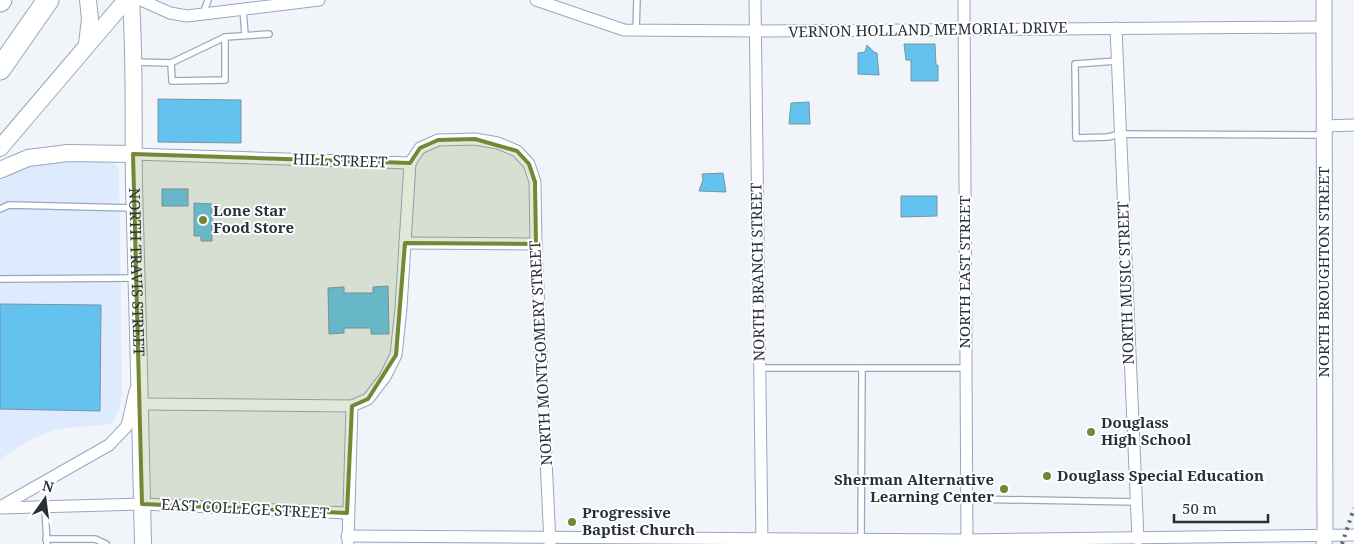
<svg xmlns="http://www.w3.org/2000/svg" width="1354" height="544" viewBox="0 0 1354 544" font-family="'Noto Serif',serif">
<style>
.built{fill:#deebfe}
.building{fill:#64c3ee;stroke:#7794a2}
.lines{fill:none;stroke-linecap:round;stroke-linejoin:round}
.service-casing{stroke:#97a7bf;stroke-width:8}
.minor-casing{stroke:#97a7bf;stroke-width:13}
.tertiary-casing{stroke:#97a7bf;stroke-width:17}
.secondary-casing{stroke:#97a7bf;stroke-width:18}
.motorway-casing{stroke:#97a7bf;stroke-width:23}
.service{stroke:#fff;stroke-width:5.5}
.minor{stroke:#fff;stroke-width:11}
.tertiary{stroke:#fff;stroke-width:15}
.secondary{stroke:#fff;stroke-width:16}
.motorway{stroke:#fff;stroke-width:21}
.rail{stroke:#61676f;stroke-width:4;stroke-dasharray:2.5 5;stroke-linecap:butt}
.marked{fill:#758737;fill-opacity:0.2;stroke:#758737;stroke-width:4;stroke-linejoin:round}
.poi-dot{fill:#758737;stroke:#fff;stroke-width:2}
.labels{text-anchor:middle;stroke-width:4;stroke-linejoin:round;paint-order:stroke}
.street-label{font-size:15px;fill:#292f39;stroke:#fff}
.poi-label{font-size:15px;font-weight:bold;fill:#292f39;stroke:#fff;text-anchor:start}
</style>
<rect width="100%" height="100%" fill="#f1f5fa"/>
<polygon class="built" points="47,159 112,159 119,168 122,392 119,410 112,424 58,429 31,439 0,459 0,175"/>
<g class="building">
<polygon points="904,44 935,44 936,65 938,65 938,81 911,81 911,60 906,60"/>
<polygon points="867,45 874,52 877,53 879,75 858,74 858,53 865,52"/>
<polygon points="158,99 241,100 241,143 158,142"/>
<polygon points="809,102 810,124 789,124 791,103"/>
<polygon points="723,173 726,192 699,191 703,180 702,174"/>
<rect x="162" y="189" width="26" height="17"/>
<polygon points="901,196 937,196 937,216 901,217"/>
<polygon points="194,203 212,204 212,241 201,241 201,236 194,236"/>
<polygon points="388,286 389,334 371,334 371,328 344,328 344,333 329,334 328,288 344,287 344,293 373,293 373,287"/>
<polygon points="0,304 101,305 100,411 0,409"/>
</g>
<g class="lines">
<defs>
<g id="service">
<polyline points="243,9 245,35"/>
<polyline points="203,14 208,0"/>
<polyline points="636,30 637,0"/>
<polyline points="1117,61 1075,64 1076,138 1108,137 1120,134 1324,135"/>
<polyline points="135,62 171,63 225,37 269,34"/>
<polyline points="171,63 172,81 225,80 225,37"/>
<polyline points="0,209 9,205 133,208"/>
<polyline points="0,279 135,278"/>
<polyline points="759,368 966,368"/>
<polyline points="967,499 1136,502"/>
<polyline points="45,508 47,544"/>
<polyline points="46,539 95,539 106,544"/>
<polyline points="861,539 862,368"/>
</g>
<g id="minor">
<polyline points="141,0 170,13 187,16 319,0"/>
<polyline points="536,0 624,30 755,31 1324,27"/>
<polyline points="755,0 762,544"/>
<polyline points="964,0 967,544"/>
<polyline points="1116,28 1138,539"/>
<polyline points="1324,126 1354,125"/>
<polyline points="133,154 410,163 420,148 438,140 475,139 498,143 517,151 529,164 535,182 536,246 550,544"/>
<polyline points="405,243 536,244"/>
<polyline points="140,404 352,406"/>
<polyline points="0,507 109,445 127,426 135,391"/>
<polyline points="0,508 142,504 347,513"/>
<polyline points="347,536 967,540 1354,535"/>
<polyline points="348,542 352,406 368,399 385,377 396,355 401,308 410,163"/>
</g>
<polyline id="tertiary" points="1324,544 1325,536 1324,0"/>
<g id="secondary">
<path id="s1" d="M131 0C135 62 133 123 134 185 137 305 141 424 143 544"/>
<polyline points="87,44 90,19 88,0"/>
<polyline points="0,148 126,0"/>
<polyline points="0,170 28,158 68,153 133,154"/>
</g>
<g id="motorway">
<polyline points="0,1 1,0"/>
<polyline points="0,69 48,0"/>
</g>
</defs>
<use href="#service" class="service-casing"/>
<use href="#minor" class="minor-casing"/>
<use href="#tertiary" class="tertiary-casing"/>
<use href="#secondary" class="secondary-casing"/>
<use href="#motorway" class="motorway-casing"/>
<use href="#service" class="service"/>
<use href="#minor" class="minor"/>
<use href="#tertiary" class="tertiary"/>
<use href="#secondary" class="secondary"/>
<use href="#motorway" class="motorway"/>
<polyline class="rail" points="1342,544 1354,508"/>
</g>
<path class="marked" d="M475 139 517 151 529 164 535 182 536 244 405 243 396 355 368 399 352 406 347 513 142 504 133 154 410 163 420 148 438 140Z"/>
<g class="poi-dot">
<circle cx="203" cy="220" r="5"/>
<circle cx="1091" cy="432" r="5"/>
<circle cx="1047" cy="476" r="5"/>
<circle cx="1004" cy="489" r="5"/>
<circle cx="572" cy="522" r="5"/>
</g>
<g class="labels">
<g class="street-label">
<text transform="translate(928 30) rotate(-1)" y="5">VERNON HOLLAND MEMORIAL DRIVE</text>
<text transform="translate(340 161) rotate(2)" y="5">HILL STREET</text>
<text dy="5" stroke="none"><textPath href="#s1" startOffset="272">NORTH TRAVIS STREET</textPath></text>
<text transform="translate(758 272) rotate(-91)" y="5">NORTH BRANCH STREET</text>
<text transform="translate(965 272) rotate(-90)" y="5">NORTH EAST STREET</text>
<text transform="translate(1324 272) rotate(-90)" y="5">NORTH BROUGHTON STREET</text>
<text transform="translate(1126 283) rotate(-92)" y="5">NORTH MUSIC STREET</text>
<text transform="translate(541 353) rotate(-93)" y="5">NORTH MONTGOMERY STREET</text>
<text transform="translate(245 509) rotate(3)" y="5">EAST COLLEGE STREET</text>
</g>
<g class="poi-label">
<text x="213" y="216">Lone Star<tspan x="213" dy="17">Food Store</tspan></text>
<text x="1101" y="428">Douglass<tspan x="1101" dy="17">High School</tspan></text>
<text x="1057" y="481">Douglass Special Education</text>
<text x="994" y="485" text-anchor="end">Sherman Alternative<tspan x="994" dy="17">Learning Center</tspan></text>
<text x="582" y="518">Progressive<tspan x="582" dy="17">Baptist Church</tspan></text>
</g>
</g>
<g transform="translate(45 499) rotate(14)" stroke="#ffffff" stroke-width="4" paint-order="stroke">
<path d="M0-4L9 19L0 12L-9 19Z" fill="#292f39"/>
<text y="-8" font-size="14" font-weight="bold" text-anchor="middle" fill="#292f39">N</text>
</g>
<path d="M1174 514v8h94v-8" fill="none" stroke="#292f39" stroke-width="2.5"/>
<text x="1182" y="514" font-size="15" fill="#292f39" stroke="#ffffff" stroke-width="4" paint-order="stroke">50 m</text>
</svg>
